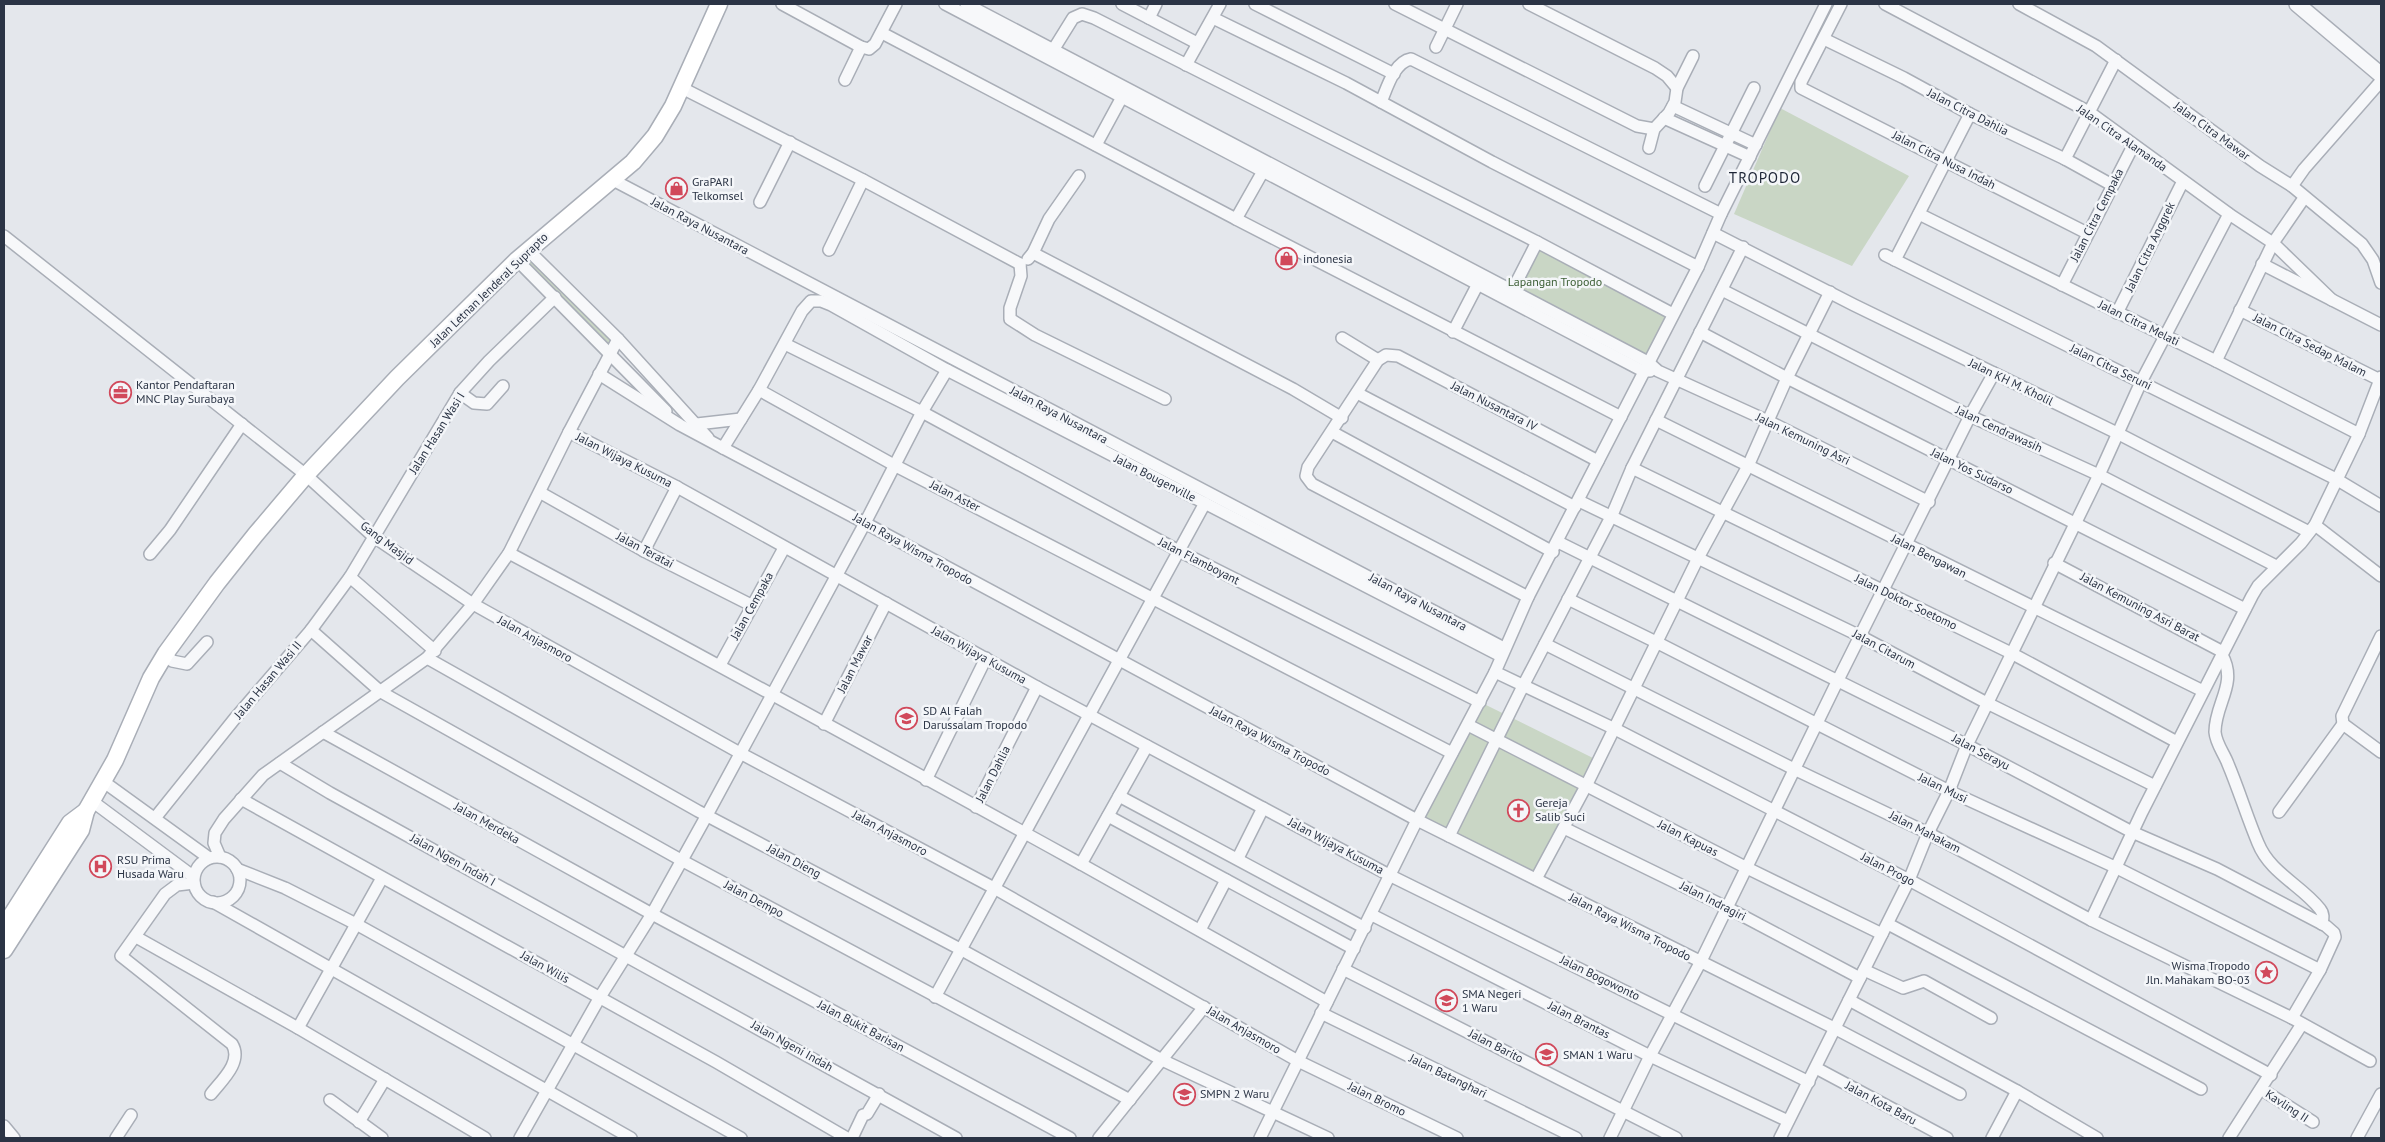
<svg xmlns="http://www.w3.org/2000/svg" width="2385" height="1142" viewBox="0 0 2385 1142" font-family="'PT Sans',sans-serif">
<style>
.green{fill:#c9d6c5}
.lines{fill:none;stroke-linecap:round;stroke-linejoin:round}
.minor-casing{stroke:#a9aeb7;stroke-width:14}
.tertiary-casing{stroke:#a9aeb7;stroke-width:18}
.secondary-casing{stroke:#a9aeb7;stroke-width:19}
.minor{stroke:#f7f8fa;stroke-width:11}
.tertiary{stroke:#f7f8fa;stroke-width:15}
.secondary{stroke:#fff;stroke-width:16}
.labels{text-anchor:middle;stroke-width:5;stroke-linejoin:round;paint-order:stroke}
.street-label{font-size:12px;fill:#2b3445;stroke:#f4f6f9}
.poi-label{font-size:12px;fill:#2b3445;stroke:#f4f6f9;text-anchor:start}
.park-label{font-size:12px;fill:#3f6138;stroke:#f4f6f9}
.quarter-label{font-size:15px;letter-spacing:1px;fill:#1d2536;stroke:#f4f6f9}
</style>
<rect width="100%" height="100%" fill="#e4e7ec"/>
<g class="green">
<polygon points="1780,108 1909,176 1852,266 1734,214"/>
<polygon points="1537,242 1673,314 1648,362 1512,291"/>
<polygon points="529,254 617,338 612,353 518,261"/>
<polygon points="1480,702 1599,761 1536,879 1417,820"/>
</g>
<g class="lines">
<defs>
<g id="minor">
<polyline points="782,4 861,47 869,49 875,44 896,4"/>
<polyline points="945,4 1643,371 1650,371"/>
<polyline points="966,4 1648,362 1658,371 1768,421 1929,502"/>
<polyline points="1122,4 1197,43"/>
<polyline points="1255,4 1394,74"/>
<polyline points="1395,4 1637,126 1654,129"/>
<polyline points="1529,4 1655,68 1667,76 1677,88"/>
<polyline points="1841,4 1801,82 1801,88 2087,233"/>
<polyline points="1885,4 2089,112 2229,214 2273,243 2332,300"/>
<polyline points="2019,4 2096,46 2260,166 2292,186 2362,244 2373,260 2381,283"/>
<polyline points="1149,18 1156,4"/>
<polyline points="1213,18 1346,83 1492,162 1698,267"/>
<polyline points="882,33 1236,219"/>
<polyline points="1824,39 1904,78 1970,114 2065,159 2112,185"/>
<polyline points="1436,47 1457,4"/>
<polyline points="1050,55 1073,18 1082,14 1094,18 1537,242 1673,314"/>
<polyline points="1186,65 1220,4"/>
<polyline points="845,80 861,47"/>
<polyline points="682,88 863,180 1020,264"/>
<path d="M1381 102C1387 88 1394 62 1411 59L1721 214"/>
<polyline points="1673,106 1756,145"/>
<polyline points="1664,118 1750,157"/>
<polyline points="1096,145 1122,97"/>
<polyline points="1649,148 1654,129 1669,113 1675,102 1677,88 1693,56"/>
<polyline points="2065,159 2116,60"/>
<polyline points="1266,166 1236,219 1621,417"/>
<polyline points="613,180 1504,648"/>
<polyline points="1705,186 1754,88"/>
<polyline points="2292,186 2304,169 2381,81"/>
<polyline points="760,202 790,142"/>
<polyline points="1919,214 2216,361 2359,434"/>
<polyline points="1713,233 1854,305 2117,433 2309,532"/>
<polyline points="4,236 306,475 374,537 473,604 740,753 994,888 1298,1061 1457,1138"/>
<polyline points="528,250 618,339 708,438"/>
<polyline points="829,250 863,180"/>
<polyline points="1033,253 1293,389 1342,418"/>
<polyline points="1885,255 2336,479 2381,506"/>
<polyline points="1028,259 1033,253 1049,219 1079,176"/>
<polyline points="517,260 666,411"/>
<polyline points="1895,260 1970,114"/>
<polyline points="1020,264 1021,276 1010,308 1010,319 1035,335 1165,399"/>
<polyline points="2262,264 2381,325"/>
<polyline points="2062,285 2133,146"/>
<polyline points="1722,290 1970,416 2099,475 2276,566"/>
<polyline points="1512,291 1537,242"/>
<polyline points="2240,310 2380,380"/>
<polyline points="2117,313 2183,181"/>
<polyline points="1453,332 1481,278"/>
<polyline points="1700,332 1787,378 2245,609"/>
<polyline points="1342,338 1378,360"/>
<polyline points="785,344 922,412 1179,551 1480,702"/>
<polyline points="2216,361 2273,243 2304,198"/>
<polyline points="599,374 680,425 723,448 865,523 1417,820 1836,1029 1960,1094"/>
<polyline points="759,390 894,465 1452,753"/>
<polyline points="460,393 474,403 487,404 503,386"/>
<polyline points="1357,393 1575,507"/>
<polyline points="1656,420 2203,691"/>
<polyline points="697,424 741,419"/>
<polyline points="569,432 677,487 1037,687 1263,808 1391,876 1809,1082"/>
<polyline points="1332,432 1553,552"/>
<polyline points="723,448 759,390 802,311 811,301 821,301 831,305 947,370 1501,656"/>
<polyline points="1632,468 2011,653 2177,742"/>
<polyline points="541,493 644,551 751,605"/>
<polyline points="1579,501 1860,636 1987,703 2155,786"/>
<polyline points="2315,525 2381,576"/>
<polyline points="1558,542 1967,745 2132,832 2217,869 2326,926 2334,933 2335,937 2320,970 2117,868 1949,791 1658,643 1568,599"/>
<polyline points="644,551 677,487"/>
<path d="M509 553C701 655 891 759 1081 864"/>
<polyline points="150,554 170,530 242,424"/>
<polyline points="2054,563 2223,652"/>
<polyline points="350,577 435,651"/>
<polyline points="1528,597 1312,484 1306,476 1308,467 1378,360 1386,355 1398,356 1598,461"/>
<polyline points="311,630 381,692 681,860 1130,1100"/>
<polyline points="2381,636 2342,716 2343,724 2381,752"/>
<polyline points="1545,644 1794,769 1928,833 2091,920 2292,1018 2370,1061"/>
<polyline points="166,653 172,661 187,664 207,642"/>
<path d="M2222 655C2238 684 2215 703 2215 732 2216 744 2224 753 2228 764 2239 790 2247 817 2258 843 2270 873 2301 885 2320 909 2324 914 2323 918 2322 924"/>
<polyline points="427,658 698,811 960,949 1162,1060 1328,1138"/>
<polyline points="720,665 784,548"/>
<polyline points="1495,672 1615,729 1909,880 2271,1075"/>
<polyline points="824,724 886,603"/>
<polyline points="1468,725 1747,868 1882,934"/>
<polyline points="323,732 652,914 1070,1138"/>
<polyline points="1147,746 1081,864 1327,1002"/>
<polyline points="280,763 330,793 956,1138"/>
<polyline points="926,780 986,658"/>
<polyline points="104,782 209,858"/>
<polyline points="1119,796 1365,928"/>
<polyline points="241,799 716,1062 847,1138"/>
<polyline points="92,801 194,877"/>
<polyline points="976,807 1037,687"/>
<polyline points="2279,812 2343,724"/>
<polyline points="1108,816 1354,949"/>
<polyline points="155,818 236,717 311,630 350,577 460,393 489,361 555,297"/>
<polyline points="1564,828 1726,907 1860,978"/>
<polyline points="1449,836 1523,686 1612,515 1632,468 1743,247"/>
<polyline points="220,857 214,843 215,833 224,819 263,775 427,658 473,604 509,553 569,432 618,339"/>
<circle cx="217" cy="880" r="23"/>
<polyline points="1238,858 1263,808"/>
<polyline points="237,869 285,888 356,924 741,1138"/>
<polyline points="1536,879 1586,786 1698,558 1748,466 1787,378 1830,292"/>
<path d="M194 883 177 885 165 894 121 956 232 1044C243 1062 221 1081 211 1094"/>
<polyline points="213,902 631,1138"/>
<polyline points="1372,915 1650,1056 1788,1121"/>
<polyline points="2091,920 2142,812 2252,596 2258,586 2301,543 2315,525 2359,434 2381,377"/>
<polyline points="1888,924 2201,1089"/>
<polyline points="1200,930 1226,880"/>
<polyline points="136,937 298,1028 485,1138"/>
<polyline points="1343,969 1676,1138"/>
<polyline points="1864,970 1903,988 1924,981 1991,1018"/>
<polyline points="935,997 1205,503"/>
<polyline points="1849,1000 2017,1091 2097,1138"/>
<polyline points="1321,1013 1576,1138"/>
<polyline points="2292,1018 2320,970"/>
<polyline points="298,1028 382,878"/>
<polyline points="1816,1068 1947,1138"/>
<polyline points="2261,1089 2313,1122"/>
<polyline points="330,1100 382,1138"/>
<polyline points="359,1122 385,1079"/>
<polyline points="4,1126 14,1138"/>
<polyline points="116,1138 131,1115"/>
<polyline points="520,1138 600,997 652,914 707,815 865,523 922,412 947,370"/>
<polyline points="852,1138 863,1115 867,1114 879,1094"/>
<polyline points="1099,1138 1204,1007"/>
<polyline points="1260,1138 1417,820 1495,672 1528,597 1698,267 1721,214 1826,4"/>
<polyline points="1610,1138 1650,1056 1700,963 1838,680 1970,416 1994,373"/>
<polyline points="1780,1138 1909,880 1928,833 1949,791 1967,745 2099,475 2141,382 2229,214"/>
<polyline points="1992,1138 2017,1091"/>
<polyline points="2229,1138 2302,1024"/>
<polyline points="2357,1138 2381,1094"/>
</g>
<polyline id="tertiary" points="2297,4 2381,75"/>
<g id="secondary">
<polyline points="4,927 70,823 86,811"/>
<polyline points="4,950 81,830 86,811 115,760 151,678 166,653 217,583 256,534 306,475 397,378 517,260 633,162 655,136 673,106 719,4"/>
</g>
</defs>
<use href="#minor" class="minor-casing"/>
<use href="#tertiary" class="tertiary-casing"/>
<use href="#secondary" class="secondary-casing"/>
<use href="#minor" class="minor"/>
<use href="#tertiary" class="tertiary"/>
<use href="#secondary" class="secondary"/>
</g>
<defs>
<symbol id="shop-ring" viewBox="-11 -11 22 22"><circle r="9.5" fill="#f4f6f9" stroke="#d1495b" stroke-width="1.5"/><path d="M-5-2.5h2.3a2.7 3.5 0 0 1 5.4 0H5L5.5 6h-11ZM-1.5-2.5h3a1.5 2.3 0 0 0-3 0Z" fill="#d1495b"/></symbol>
<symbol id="office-ring" viewBox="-11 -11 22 22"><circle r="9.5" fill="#f4f6f9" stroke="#d1495b" stroke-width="1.5"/><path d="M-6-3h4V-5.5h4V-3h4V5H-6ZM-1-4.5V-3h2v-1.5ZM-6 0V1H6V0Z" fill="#d1495b"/></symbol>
<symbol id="school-ring" viewBox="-11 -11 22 22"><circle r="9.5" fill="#f4f6f9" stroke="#d1495b" stroke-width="1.5"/><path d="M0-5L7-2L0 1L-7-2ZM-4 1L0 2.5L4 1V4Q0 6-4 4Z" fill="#d1495b"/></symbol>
<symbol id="church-ring" viewBox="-11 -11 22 22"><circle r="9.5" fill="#f4f6f9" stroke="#d1495b" stroke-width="1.5"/><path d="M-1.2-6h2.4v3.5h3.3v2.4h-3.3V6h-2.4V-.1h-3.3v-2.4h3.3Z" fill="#d1495b"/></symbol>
<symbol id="hospital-ring" viewBox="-11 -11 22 22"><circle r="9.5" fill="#f4f6f9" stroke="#d1495b" stroke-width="1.5"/><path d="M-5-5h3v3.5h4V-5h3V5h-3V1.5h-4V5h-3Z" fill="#d1495b"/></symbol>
<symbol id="sight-ring" viewBox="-11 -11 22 22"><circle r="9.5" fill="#f4f6f9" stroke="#d1495b" stroke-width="1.5"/><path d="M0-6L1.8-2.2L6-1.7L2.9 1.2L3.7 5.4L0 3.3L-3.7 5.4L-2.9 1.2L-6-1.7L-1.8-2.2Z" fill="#d1495b"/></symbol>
</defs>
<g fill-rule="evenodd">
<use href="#shop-ring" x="664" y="176" width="25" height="25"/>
<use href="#shop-ring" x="1274" y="246" width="25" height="25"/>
<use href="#office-ring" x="108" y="380" width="25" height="25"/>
<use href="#school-ring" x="894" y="706" width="25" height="25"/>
<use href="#church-ring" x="1506" y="798" width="25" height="25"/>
<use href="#hospital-ring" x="88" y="854" width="25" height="25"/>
<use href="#sight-ring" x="2254" y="960" width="25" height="25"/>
<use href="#school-ring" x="1434" y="988" width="25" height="25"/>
<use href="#school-ring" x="1534" y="1042" width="25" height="25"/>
<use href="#school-ring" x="1172" y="1082" width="25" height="25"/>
</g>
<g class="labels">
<g class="street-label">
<text transform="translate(1968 112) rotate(27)" y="4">Jalan Citra Dahlia</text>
<text transform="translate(2212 131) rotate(36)" y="4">Jalan Citra Mawar</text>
<text transform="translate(2122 138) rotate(35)" y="4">Jalan Citra Alamanda</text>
<text transform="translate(1944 160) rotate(27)" y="4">Jalan Citra Nusa Indah</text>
<text transform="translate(2097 215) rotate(-63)" y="4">Jalan Citra Cempaka</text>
<text transform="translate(700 226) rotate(28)" y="4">Jalan Raya Nusantara</text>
<text transform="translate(2150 247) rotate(-64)" y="4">Jalan Citra Anggrek</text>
<text transform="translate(489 290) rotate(-44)" y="4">Jalan Letnan Jenderal Suprapto</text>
<text transform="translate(2139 323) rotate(26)" y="4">Jalan Citra Melati</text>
<text transform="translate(2310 345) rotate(27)" y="4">Jalan Citra Sedap Malam</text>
<text transform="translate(2111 367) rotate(26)" y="4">Jalan Citra Seruni</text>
<text transform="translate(2011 382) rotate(26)" y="4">Jalan KH M. Kholil</text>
<text transform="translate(1494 406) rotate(27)" y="4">Jalan Nusantara IV</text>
<text transform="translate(1059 415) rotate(28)" y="4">Jalan Raya Nusantara</text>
<text transform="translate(1999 429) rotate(25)" y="4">Jalan Cendrawasih</text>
<text transform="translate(437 433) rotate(-58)" y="4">Jalan Hasan Wasi I</text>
<text transform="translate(1803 439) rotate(26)" y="4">Jalan Kemuning Asri</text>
<text transform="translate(624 460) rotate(27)" y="4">Jalan Wijaya Kusuma</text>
<text transform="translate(1972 471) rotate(26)" y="4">Jalan Yos Sudarso</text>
<text transform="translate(1155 478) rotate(27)" y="4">Jalan Bougenville</text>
<text transform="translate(955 496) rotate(27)" y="4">Jalan Aster</text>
<text transform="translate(387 543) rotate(37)" y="4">Gang Masjid</text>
<text transform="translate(913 549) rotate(29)" y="4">Jalan Raya Wisma Tropodo</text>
<text transform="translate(645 550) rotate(28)" y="4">Jalan Teratai</text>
<text transform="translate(1929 556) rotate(27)" y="4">Jalan Bengawan</text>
<text transform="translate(1199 561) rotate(27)" y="4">Jalan Flamboyant</text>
<text transform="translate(1418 602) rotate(28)" y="4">Jalan Raya Nusantara</text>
<text transform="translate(1906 602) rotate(26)" y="4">Jalan Doktor Soetomo</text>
<text transform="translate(752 606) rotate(-61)" y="4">Jalan Cempaka</text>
<text transform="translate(2140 607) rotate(28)" y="4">Jalan Kemuning Asri Barat</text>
<text transform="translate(535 639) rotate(29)" y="4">Jalan Anjasmoro</text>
<text transform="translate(1884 649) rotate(28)" y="4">Jalan Citarum</text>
<text transform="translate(979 655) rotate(29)" y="4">Jalan Wijaya Kusuma</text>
<text transform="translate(855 664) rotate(-63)" y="4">Jalan Mawar</text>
<text transform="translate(268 680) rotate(-50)" y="4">Jalan Hasan Wasi II</text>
<text transform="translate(1270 741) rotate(28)" y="4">Jalan Raya Wisma Tropodo</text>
<text transform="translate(1981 752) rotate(28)" y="4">Jalan Serayu</text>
<text transform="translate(993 774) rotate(-63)" y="4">Jalan Dahlia</text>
<text transform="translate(1943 788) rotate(26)" y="4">Jalan Musi</text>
<text transform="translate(487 823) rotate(29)" y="4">Jalan Merdeka</text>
<text transform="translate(1925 832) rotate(27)" y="4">Jalan Mahakam</text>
<text transform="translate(890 833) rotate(28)" y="4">Jalan Anjasmoro</text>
<text transform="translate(1688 838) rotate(27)" y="4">Jalan Kapuas</text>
<text transform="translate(1336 846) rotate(28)" y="4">Jalan Wijaya Kusuma</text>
<text transform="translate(453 860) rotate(29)" y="4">Jalan Ngen Indah I</text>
<text transform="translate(794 861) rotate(28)" y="4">Jalan Dieng</text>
<text transform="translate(1888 869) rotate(27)" y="4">Jalan Progo</text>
<text transform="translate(754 899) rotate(28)" y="4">Jalan Dempo</text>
<text transform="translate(1713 901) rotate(27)" y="4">Jalan Indragiri</text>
<text transform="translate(1630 927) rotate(27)" y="4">Jalan Raya Wisma Tropodo</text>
<text transform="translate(545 967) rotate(29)" y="4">Jalan Wilis</text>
<text transform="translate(1600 978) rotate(26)" y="4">Jalan Bogowonto</text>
<text transform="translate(1579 1020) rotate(27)" y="4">Jalan Brantas</text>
<text transform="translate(861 1026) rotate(28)" y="4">Jalan Bukit Barisan</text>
<text transform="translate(1244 1030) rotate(30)" y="4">Jalan Anjasmoro</text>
<text transform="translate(792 1046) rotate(29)" y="4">Jalan Ngeni Indah</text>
<text transform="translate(1496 1046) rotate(27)" y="4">Jalan Barito</text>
<text transform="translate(1448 1076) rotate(26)" y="4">Jalan Batanghari</text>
<text transform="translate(1377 1099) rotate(26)" y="4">Jalan Bromo</text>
<text transform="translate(1881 1103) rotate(28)" y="4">Jalan Kota Baru</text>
<text transform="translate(2287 1106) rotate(33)" y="4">Kavling II</text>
</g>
<g class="poi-label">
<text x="692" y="186">GraPARI<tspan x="692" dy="14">Telkomsel</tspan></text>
<text x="1303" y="263">indonesia</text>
<text x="136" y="389">Kantor Pendaftaran<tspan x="136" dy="14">MNC Play Surabaya</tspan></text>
<text x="923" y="715">SD Al Falah<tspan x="923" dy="14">Darussalam Tropodo</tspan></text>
<text x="1535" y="807">Gereja<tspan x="1535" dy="14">Salib Suci</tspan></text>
<text x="117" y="864">RSU Prima<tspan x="117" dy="14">Husada Waru</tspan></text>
<text x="2250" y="970" text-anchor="end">Wisma Tropodo<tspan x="2250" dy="14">Jln. Mahakam BO-03</tspan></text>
<text x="1462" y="998">SMA Negeri<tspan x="1462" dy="14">1 Waru</tspan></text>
<text x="1563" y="1059">SMAN 1 Waru</text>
<text x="1200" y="1098">SMPN 2 Waru</text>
</g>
<g class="park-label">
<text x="1555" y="286">Lapangan Tropodo</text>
</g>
<g class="quarter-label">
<text x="1765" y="183">TROPODO</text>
</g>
</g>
<rect width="2385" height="1142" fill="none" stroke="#2b3445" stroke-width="10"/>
</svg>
